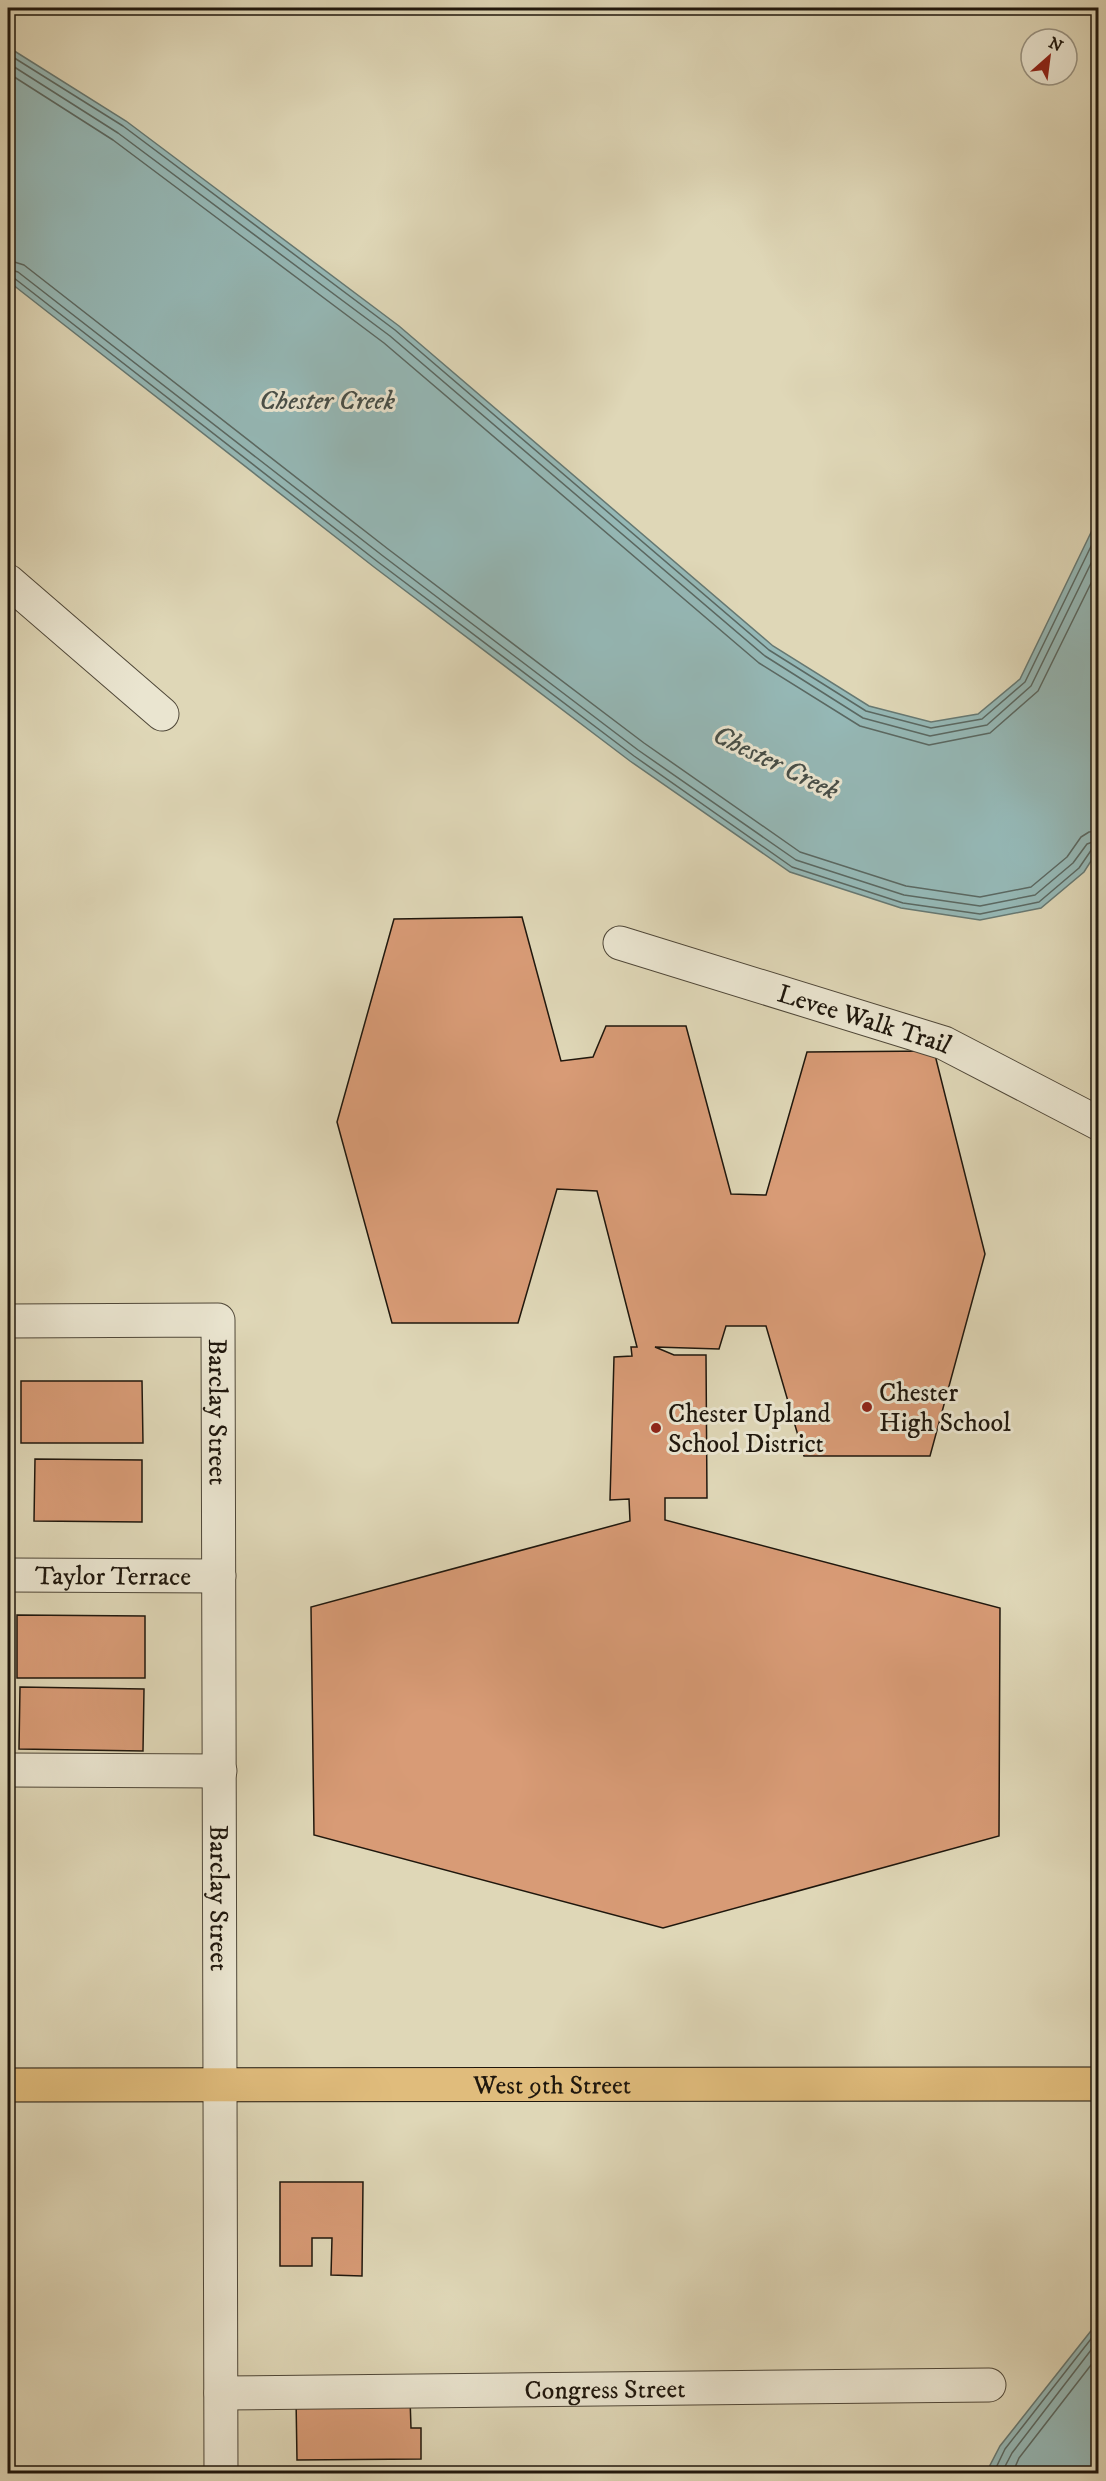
<svg xmlns="http://www.w3.org/2000/svg" width="1106" height="2481" viewBox="0 0 1106 2481" font-family="'IM FELL DW Pica',serif">
<style>
.water{fill:#95b8b6;stroke:#667872;stroke-width:1.5}
.lines{fill:none;stroke-linecap:round;stroke-linejoin:round}
.shore{stroke:#5a6862;stroke-width:1.5}
.building{fill:#d89b76;stroke:#1f170d;stroke-width:1.5}
.minor-casing{stroke:#4f4738;stroke-width:35}
.major-casing{stroke:#1f170d;stroke-width:35}
.minor{stroke:#eae5d0;stroke-width:33}
.major{stroke:#e0bc7c;stroke-width:33}
.poi-dot{fill:#8f2418;stroke:#eae5d0;stroke-width:2}
.labels{text-anchor:middle;stroke-width:6;stroke-linejoin:round;paint-order:stroke}
.street-label{font-size:26px;fill:#1f170d;stroke:#eae5d0}
.poi-label{font-size:26px;fill:#1f170d;stroke:#eae5d0;text-anchor:start}
.water-label{font-size:27px;font-style:italic;fill:#484f48;stroke:#eae5d0}
</style>
<rect width="100%" height="100%" fill="#dfd7b7"/>
<filter id="stains"><feTurbulence type="fractalNoise" baseFrequency=".00333" numOctaves="4"/><feColorMatrix values="0 0 0 0 .2 0 0 0 0 .09 0 0 0 0 .02 0 0 0 .5 -.17"/></filter>
<radialGradient id="worn" r=".72"><stop offset=".6" stop-color="#630" stop-opacity="0"/><stop offset="1" stop-color="#630" stop-opacity=".3"/></radialGradient>
<g class="water">
<polygon points="8,47 126,121 399,326 773,646 869,706 931,722 978,714 1020,679 1098,518 1098,850 1084,872 1041,908 980,920 901,908 790,872 630,761 374,567 8,281"/>
<polygon points="1098,2322 1098,2473 986,2473 1000,2446"/>
</g>
<g class="lines">
<g class="shore">
<polyline points="8,54 123,126 395,330 769,650 866,711 931,728 982,719 1025,682 1098,532"/>
<polyline points="8,63 118,133 390,336 765,656 863,718 930,736 987,725 1031,686 1098,549"/>
<polyline points="8,73 113,140 384,343 759,663 860,726 929,745 990,733 1038,691 1098,569"/>
<polyline points="8,260 24,265 388,549 644,743 800,852 906,886 980,897 1031,887 1067,857 1081,837 1089,832 1098,831"/>
<polyline points="8,269 18,272 383,556 638,750 796,860 904,895 980,906 1035,895 1073,863 1087,844 1098,840"/>
<polyline points="8,277 14,278 378,562 634,756 792,867 903,903 980,914 1039,902 1079,868 1092,849 1098,848"/>
<polyline points="993,2474 1005,2449 1098,2330"/>
<polyline points="1001,2474 1012,2453 1098,2341"/>
<polyline points="1012,2474 1019,2458 1098,2356"/>
</g>
</g>
<g class="building">
<polygon points="522,917 561,1061 593,1057 606,1026 686,1026 731,1194 766,1195 807,1052 934,1051 985,1254 930,1456 804,1456 766,1326 726,1326 719,1349 655,1347 674,1355 706,1355 707,1498 665,1498 665,1520 1000,1608 999,1836 663,1928 314,1835 311,1607 630,1521 629,1499 610,1500 614,1357 632,1356 631,1347 637,1347 597,1191 557,1189 518,1323 392,1323 337,1122 394,919"/>
<polygon points="21,1381 142,1381 143,1443 21,1443"/>
<polygon points="35,1459 142,1460 142,1522 34,1521"/>
<polygon points="17,1615 145,1616 145,1678 17,1678"/>
<polygon points="20,1687 144,1689 143,1751 19,1749"/>
<polygon points="280,2182 363,2182 362,2276 331,2275 332,2238 312,2238 312,2266 280,2266"/>
<polygon points="296,2398 410,2398 411,2428 421,2428 421,2459 297,2460"/>
</g>
<g class="lines">
<defs>
<g id="minor">
<polyline points="8,581 162,714"/>
<path id="s1" d="M620 943 944 1043 1098 1123"/>
<path id="s2" d="M8 1321 218 1320 221 2474"/>
<path id="s3" d="M8 1575 219 1576"/>
<polyline points="8,1770 220,1771"/>
<path id="s4" d="M221 2393 989 2385"/>
</g>
<g id="major">
<path id="s5" d="M8 2085 1098 2084"/>
</g>
</defs>
<use href="#minor" class="minor-casing"/>
<use href="#major" class="major-casing"/>
<use href="#minor" class="minor"/>
<use href="#major" class="major"/>
</g>
<g class="poi-dot">
<circle cx="867" cy="1407" r="6"/>
<circle cx="656" cy="1428" r="6"/>
</g>
<g class="labels">
<g class="street-label">
<text dy="9" stroke="none"><textPath href="#s1" startOffset="256">Levee Walk Trail</textPath></text>
<text dy="9" stroke="none"><textPath href="#s2" startOffset="302">Barclay Street</textPath></text>
<text dy="9" stroke="none"><textPath href="#s3" startOffset="105">Taylor Terrace</textPath></text>
<text dy="9" stroke="none"><textPath href="#s2" startOffset="788">Barclay Street</textPath></text>
<text dy="9" stroke="none"><textPath href="#s5" startOffset="544">West 9th Street</textPath></text>
<text dy="9" stroke="none"><textPath href="#s4" startOffset="384">Congress Street</textPath></text>
</g>
<g class="poi-label">
<text x="879" y="1401">Chester<tspan x="879" dy="30">High School</tspan></text>
<text x="668" y="1422">Chester Upland<tspan x="668" dy="30">School District</tspan></text>
</g>
<g class="water-label">
<text x="327" y="409">Chester Creek</text>
<text transform="translate(776 762) rotate(26)" y="9">Chester Creek</text>
</g>
</g>
<rect width="1106" height="2481" fill="none" stroke="#dfd7b7" stroke-width="30"/>
<rect x="9" y="9" width="1088" height="2463" fill="none" stroke="#1f170d" stroke-width="3"/>
<rect x="15" y="15" width="1076" height="2451" fill="none" stroke="#1f170d" stroke-width="1.5"/>
<g transform="translate(1049 57) rotate(28)"><circle r="28" fill="#eae5d0" stroke="#999382" stroke-width="1.5"/>
<path d="M0-4.5L10 22L0 15L-10 22Z" fill="#8f2418"/>
<text y="-9" font-size="16" font-weight="bold" text-anchor="middle" fill="#1f170d">N</text>
</g>
<rect width="100%" height="100%" filter="url(#stains)"/>
<rect width="100%" height="100%" fill="url(#worn)"/>
</svg>
